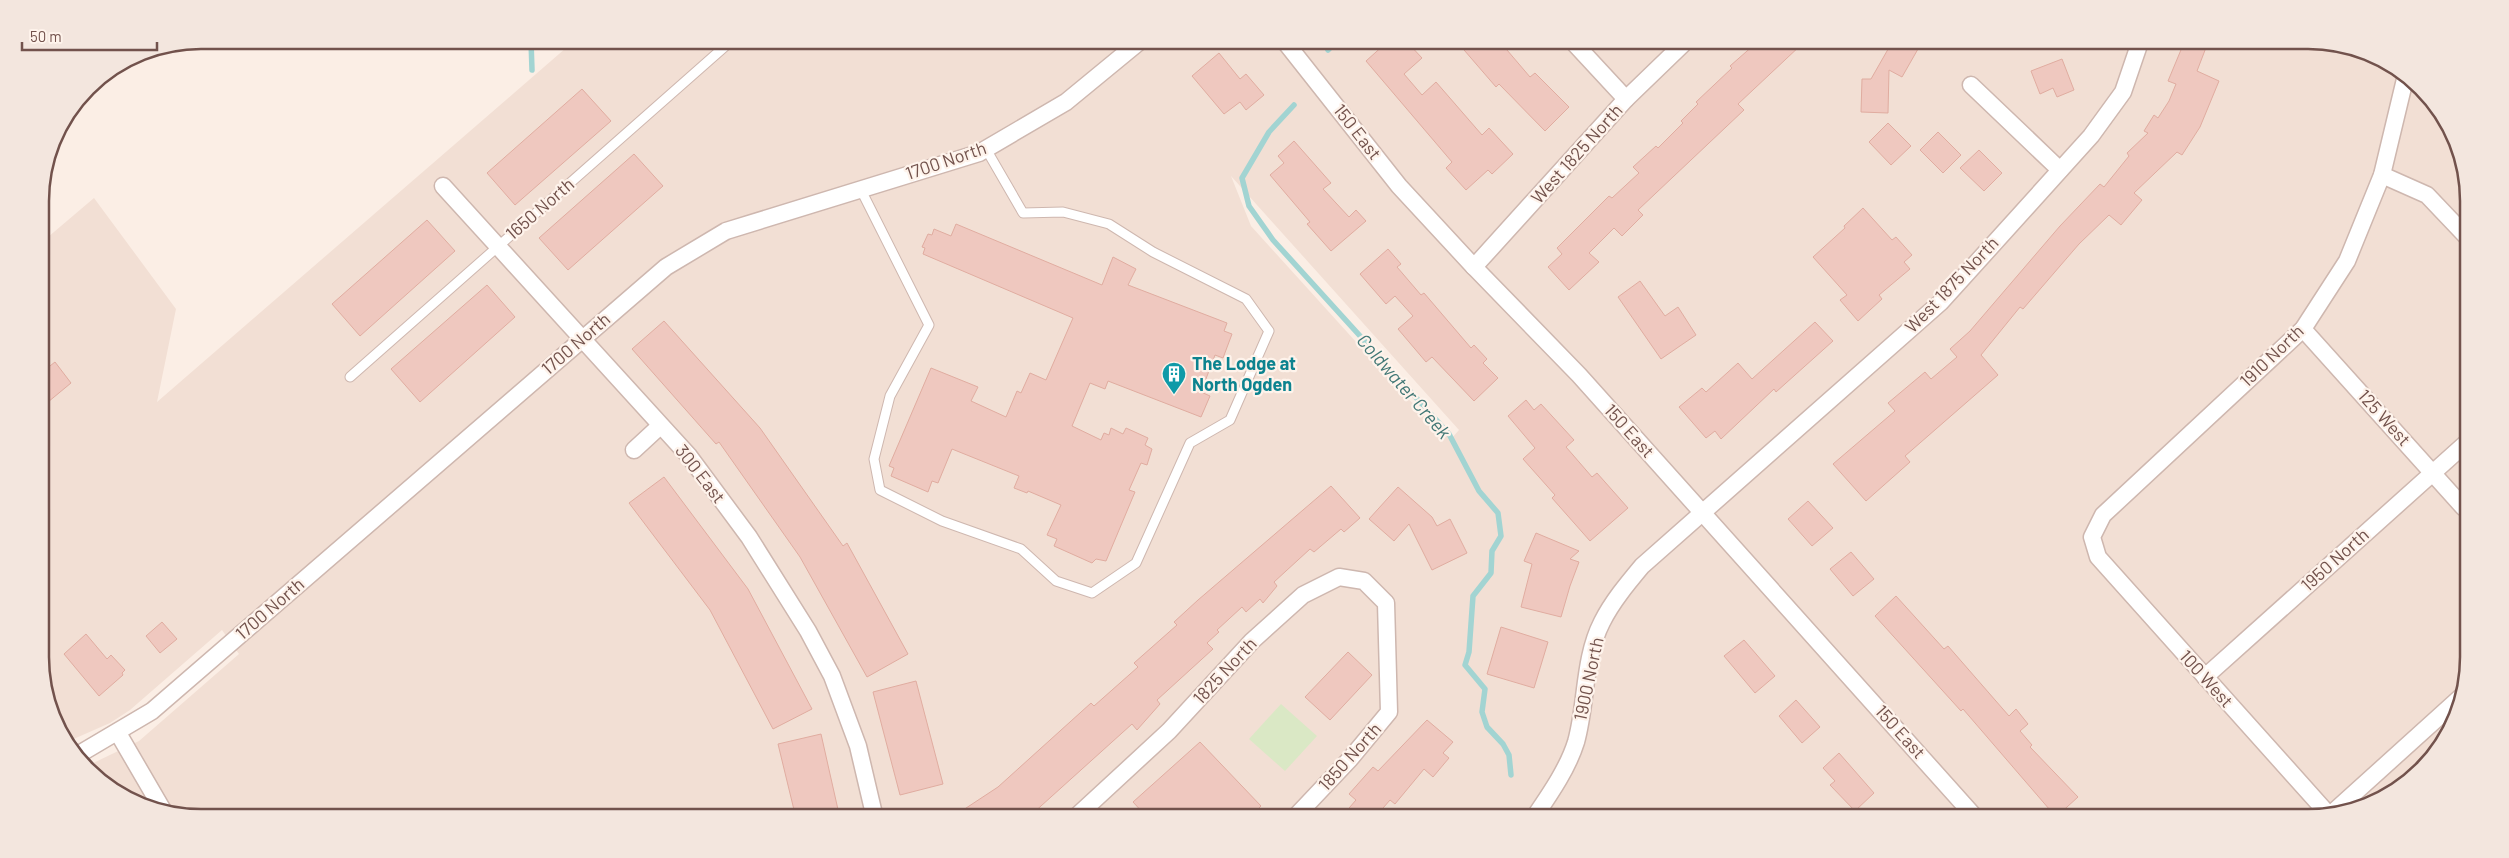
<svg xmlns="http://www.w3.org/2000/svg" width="2509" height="858" viewBox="0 0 2509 858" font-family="Barlow,sans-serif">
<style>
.residential{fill:#f2dfd4;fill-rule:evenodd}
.pitch{fill:#dae8c5}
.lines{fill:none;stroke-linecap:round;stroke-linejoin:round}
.stream{stroke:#a2d4d2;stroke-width:5.5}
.building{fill:#efc8bf;stroke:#e0aca0}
.service-casing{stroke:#ceb7af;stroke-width:11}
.minor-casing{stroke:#ceb7af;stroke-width:19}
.service{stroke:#fff;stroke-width:9}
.minor{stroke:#fff;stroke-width:16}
.labels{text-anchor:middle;stroke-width:4.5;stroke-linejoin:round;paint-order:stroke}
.street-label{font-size:18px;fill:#72524c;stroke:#fef3eb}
.culture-label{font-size:18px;font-weight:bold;fill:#0d838f;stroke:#fef3eb;text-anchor:start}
.water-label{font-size:19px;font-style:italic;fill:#417775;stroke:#fef3eb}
.rim{fill:none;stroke:#72524c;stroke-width:2.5}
</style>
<rect width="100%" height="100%" fill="#fbeee5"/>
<path class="residential" d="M574 41 2350 46 2397 67 2429 95 2466 170 2463 699 2442 747 2406 785 2360 809 2318 818 159 812 120 796 85 767 139 741 239 654 222 630 130 710 110 723 69 741 43 688 41 243 94 198 176 309 157 402ZM1231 176 1459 430 1451 439 1405 396 1251 226Z"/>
<polygon class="pitch" points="1281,704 1317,736 1285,771 1249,739"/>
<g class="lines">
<g class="stream">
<polyline points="531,41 532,70"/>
<polyline points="1328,50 1335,43"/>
<polyline points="1294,105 1269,132 1242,178 1249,206 1273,240 1449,434 1479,491 1498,513 1501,536 1492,551 1491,573 1473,596 1469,652 1465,665 1485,689 1482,712 1487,727 1503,744 1509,755 1511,775"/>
</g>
</g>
<g class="building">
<polygon points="1386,43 1408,43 1422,58 1404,74 1422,95 1436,82 1482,135 1489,128 1513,154 1492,174 1488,170 1466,190 1446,168 1452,162 1366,61"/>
<polygon points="1458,43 1501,43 1530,77 1535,73 1569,107 1545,131 1499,84 1496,87"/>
<polygon points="1755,44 1802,44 1738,104 1744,110 1638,210 1643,215 1622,236 1614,228 1589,253 1599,262 1569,290 1548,267 1562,254 1557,248 1609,196 1612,198 1639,173 1633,167 1656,146 1658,148 1683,123 1681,121 1698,104 1696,102 1732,68 1730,66"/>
<polygon points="1891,44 1910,44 1918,49 1902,77 1889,70 1888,113 1861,112 1862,79 1871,79"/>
<polygon points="2183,45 2207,45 2197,71 2219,81 2200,127 2182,155 2177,152 2134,193 2142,200 2121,225 2109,215 2079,244 2023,309 2020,307 1981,355 1998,375 1905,456 1910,462 1866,501 1833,464 1895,411 1888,403 1925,372 1931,379 1957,357 1950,349 1970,331 2060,226 2100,184 2104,187 2129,156 2127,153 2148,133 2144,131 2154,115 2158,118 2169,101 2176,84 2168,81"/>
<polygon points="1219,53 1240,79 1246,74 1264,95 1246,110 1240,102 1224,114 1192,76"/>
<polygon points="2062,59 2074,90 2057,97 2053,88 2040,94 2031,71"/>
<polygon points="582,89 611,121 515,205 487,173"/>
<polygon points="1888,123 1911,146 1891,165 1869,142"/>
<polygon points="1938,132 1961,155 1943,173 1920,150"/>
<polygon points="1294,141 1331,183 1323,189 1349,217 1356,210 1366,221 1331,251 1307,224 1310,222 1270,175 1284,163 1278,156"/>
<polygon points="1979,150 2002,173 1984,191 1960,168"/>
<polygon points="634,154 663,186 568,270 539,238"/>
<polygon points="1863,208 1892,240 1896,237 1912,255 1904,262 1910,269 1879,295 1882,299 1858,321 1840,300 1847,295 1813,257 1845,228 1844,226"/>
<polygon points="427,220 455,251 360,336 332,304"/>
<polygon points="956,224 1102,285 1113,257 1136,269 1128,285 1227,323 1224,331 1232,334 1223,358 1215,355 1201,392 1210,396 1201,417 1108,381 1105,389 1090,383 1072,426 1101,440 1104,433 1109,435 1111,428 1123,434 1126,428 1148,438 1145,445 1152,449 1147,465 1141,463 1129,490 1135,492 1106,561 1096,559 1092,563 1054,546 1057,539 1047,535 1061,505 1028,491 1027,493 1014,488 1019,476 952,449 938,483 932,481 928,492 891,476 894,468 889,466 931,368 978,387 971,401 1006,417 1017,391 1021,393 1030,373 1046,380 1073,318 923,254 925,248 922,247 928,234 932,235 934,229 951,236"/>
<polygon points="1388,249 1401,264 1397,267 1421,295 1424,293 1471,348 1474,345 1487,359 1483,363 1498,378 1474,401 1432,357 1426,362 1398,329 1413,316 1395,296 1386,304 1360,274"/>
<polygon points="1640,281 1665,316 1678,307 1696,335 1661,359 1618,297"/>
<polygon points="487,285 515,317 420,402 391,369"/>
<polygon points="664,321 760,428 843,546 847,543 908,654 867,677 800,557 719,442 716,444 632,349"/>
<polygon points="1815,322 1833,341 1776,392 1774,389 1721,439 1715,431 1706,438 1679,407 1702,388 1706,392 1738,363 1752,379"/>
<polygon points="55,362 71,383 42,407 41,373"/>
<polygon points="1526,400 1534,410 1541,404 1574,440 1566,447 1573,455 1592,477 1597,473 1628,508 1590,541 1552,498 1555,495 1523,459 1535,448 1508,416"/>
<polygon points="664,477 748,589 812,709 773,729 710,610 629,503"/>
<polygon points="1331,486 1360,518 1344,532 1341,529 1314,552 1310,549 1274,582 1277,586 1263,603 1260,599 1246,612 1242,607 1217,630 1219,632 1207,643 1213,649 1157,700 1160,704 1137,730 1132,724 1031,815 957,814 998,787 1091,703 1094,706 1138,667 1134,663 1177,625 1174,622 1198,600"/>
<polygon points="1398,487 1432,517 1437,526 1450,519 1467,553 1432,570 1409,524 1394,541 1369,519"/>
<polygon points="1808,501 1833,528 1812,546 1788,519"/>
<polygon points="1536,533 1579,551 1570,559 1579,562 1570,586 1561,617 1521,607 1532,564 1524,561"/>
<polygon points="1851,552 1874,579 1853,596 1830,569"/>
<polygon points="1896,596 1944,649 1948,646 2009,716 2016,709 2028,724 2020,731 2032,745 2030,747 2078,797 2056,817 1963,709 1961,711 1875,616"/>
<polygon points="162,622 177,639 160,653 146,636"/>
<polygon points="1501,627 1548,642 1534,688 1487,674"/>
<polygon points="86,634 107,659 111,655 125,670 122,673 123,675 99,696 64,654"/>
<polygon points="1744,640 1775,676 1755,693 1724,656"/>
<polygon points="1348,652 1372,675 1330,720 1305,697"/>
<polygon points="916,681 943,784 900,795 873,692"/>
<polygon points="1796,700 1820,727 1802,743 1779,716"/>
<polygon points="1427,720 1453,742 1443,753 1449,758 1433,777 1424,769 1395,804 1390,800 1377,815 1343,815 1356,800 1349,794 1373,767 1378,771"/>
<polygon points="821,734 839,814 795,814 778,744"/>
<polygon points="1200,742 1261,806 1252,815 1145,815 1133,802"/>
<polygon points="1839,753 1874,793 1855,811 1830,785 1835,781 1823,768"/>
</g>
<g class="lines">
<defs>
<g id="service">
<polyline points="861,190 929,325 890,396 874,459 880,490 942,521 1021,549 1056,581 1092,593 1136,563 1190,443 1230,420 1269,331 1246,299 1153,252 1109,224 1063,212 1023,213 986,149"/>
<polyline points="350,377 731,41"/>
</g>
<g id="minor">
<polyline points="1286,43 1399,186 1474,267 1579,375 1975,817"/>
<polyline points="1575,44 1626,99"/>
<polyline points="1971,85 2060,170"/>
<polyline points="2382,175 2427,195 2466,236"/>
<polyline points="443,186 689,456 749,537 808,631 832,676 858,746 874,814"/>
<polyline points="1474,267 1626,99 1683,44"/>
<polyline points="2303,329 2464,508"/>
<polyline points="634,450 660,426"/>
<polyline points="2205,677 2465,444"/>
<polyline points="118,733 164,812"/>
<polyline points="76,756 152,711 666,267 726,231 979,153 1066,102 1139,42"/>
<polyline points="1078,815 1169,731 1252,641 1303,595 1339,577 1364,581 1386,603 1389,712 1350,759 1297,815"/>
<polyline points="2329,815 2098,557 2092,537 2103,515 2303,329 2347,261 2382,175 2406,75"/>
<path d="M1535 816C1550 794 1568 768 1576 742 1587 703 1583 659 1602 622 1612 602 1627 584 1642 566L1941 302 2091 136 2123 92 2139 45"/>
<polyline points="2329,816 2463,695"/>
</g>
</defs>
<use href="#service" class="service-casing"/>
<use href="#minor" class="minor-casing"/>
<use href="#service" class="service"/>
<use href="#minor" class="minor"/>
</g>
<defs>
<symbol id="building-pin" viewBox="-11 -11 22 30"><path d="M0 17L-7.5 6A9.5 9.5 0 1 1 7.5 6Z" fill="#0f9aa8" stroke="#fef3eb"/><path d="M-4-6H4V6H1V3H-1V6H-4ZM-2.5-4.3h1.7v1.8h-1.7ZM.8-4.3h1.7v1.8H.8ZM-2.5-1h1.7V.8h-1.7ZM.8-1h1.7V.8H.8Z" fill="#fff"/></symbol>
</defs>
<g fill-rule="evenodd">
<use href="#building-pin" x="1160" y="360" width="28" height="38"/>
</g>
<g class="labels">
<g class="street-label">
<text transform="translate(1357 132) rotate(52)" y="6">150 East</text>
<text transform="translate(1577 154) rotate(-48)" y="6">West 1825 North</text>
<text transform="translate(946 161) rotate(-19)" y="6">1700 North</text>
<text transform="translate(540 209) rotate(-41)" y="6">1650 North</text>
<text transform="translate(1952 285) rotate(-46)" y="6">West 1875 North</text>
<text transform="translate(576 344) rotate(-41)" y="6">1700 North</text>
<text transform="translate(2272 356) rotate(-44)" y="6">1910 North</text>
<text transform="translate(2384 418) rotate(48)" y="6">125 West</text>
<text transform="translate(1629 431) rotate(48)" y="6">150 East</text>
<text transform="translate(700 474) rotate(52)" y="6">300 East</text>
<text transform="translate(2335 560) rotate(-42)" y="6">1950 North</text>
<text transform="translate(270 609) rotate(-41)" y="6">1700 North</text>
<text transform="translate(1225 671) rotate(-47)" y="6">1825 North</text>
<text transform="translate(1589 679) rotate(-78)" y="6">1900 North</text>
<text transform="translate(2206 679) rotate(48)" y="6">100 West</text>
<text transform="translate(1900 732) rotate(48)" y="6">150 East</text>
<text transform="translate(1350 757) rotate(-48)" y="6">1850 North</text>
</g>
<g class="culture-label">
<text x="1192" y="370">The Lodge at<tspan x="1192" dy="21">North Ogden</tspan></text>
</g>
<g class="water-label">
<text transform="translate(1404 386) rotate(49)" y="7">Coldwater Creek</text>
</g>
</g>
<path d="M0 0H2509V858H0ZM201 49H2308A152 152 0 0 1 2460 201V657A152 152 0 0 1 2308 809H201A152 152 0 0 1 49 657V201A152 152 0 0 1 201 49Z" fill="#f3e6de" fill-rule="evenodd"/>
<path class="rim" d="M201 49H2308A152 152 0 0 1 2460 201V657A152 152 0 0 1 2308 809H201A152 152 0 0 1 49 657V201A152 152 0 0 1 201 49Z"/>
<path d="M22 42v8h135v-8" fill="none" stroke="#72524c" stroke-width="2.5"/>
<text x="30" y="42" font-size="15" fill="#72524c" stroke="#fef3eb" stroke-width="4" paint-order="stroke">50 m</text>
</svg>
